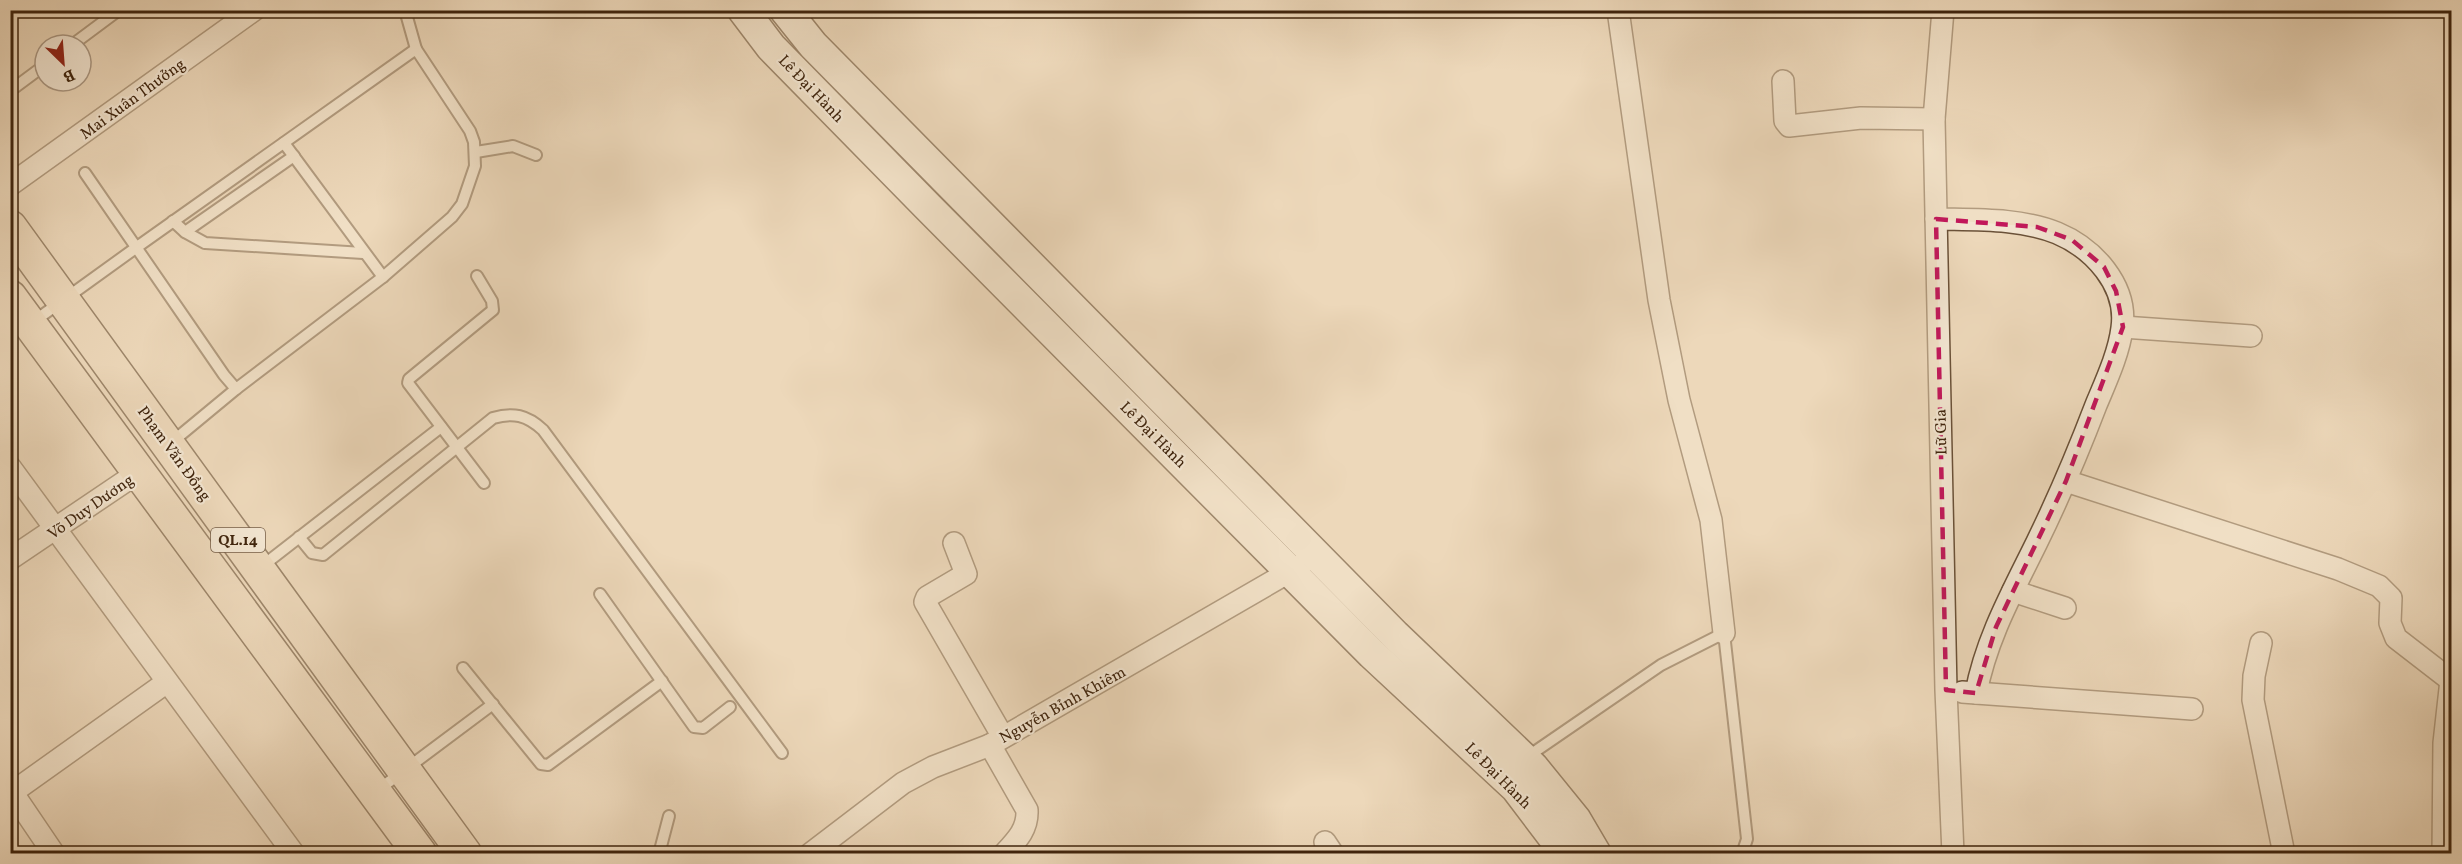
<svg xmlns="http://www.w3.org/2000/svg" width="2462" height="864" viewBox="0 0 2462 864" font-family="Vollkorn,serif">
<style>
.lines{fill:none;stroke-linecap:round;stroke-linejoin:round}
.service-casing{stroke:#6a5138;stroke-width:14}
.minor-casing{stroke:#6a5138;stroke-width:24}
.secondary-casing{stroke:#3f240d;stroke-width:33}
.primary-casing{stroke:#3f240d;stroke-width:36}
.service{stroke:#f3e6d2;stroke-width:10}
.minor{stroke:#f3e6d2;stroke-width:21}
.secondary{stroke:#f3e6d2;stroke-width:30}
.primary{stroke:#edd8ba;stroke-width:33}
.marked{fill:none;stroke:#c2185b;stroke-width:4.5;stroke-dasharray:12 8;stroke-linejoin:round}
.labels{text-anchor:middle;stroke-width:4.5;stroke-linejoin:round;paint-order:stroke}
.shield{fill:#f3e6d2;stroke:#755e48;stroke-width:1.5}
.shield-label{font-size:15px;font-weight:bold;fill:#3f240d}
.street-label{font-size:16px;fill:#3f240d;stroke:#f3e6d2}
</style>
<rect width="100%" height="100%" fill="#edd8ba"/>
<filter id="stains"><feTurbulence type="fractalNoise" baseFrequency=".00333" numOctaves="4"/><feColorMatrix values="0 0 0 0 .2 0 0 0 0 .09 0 0 0 0 .02 0 0 0 .5 -.17"/></filter>
<radialGradient id="worn" r=".72"><stop offset=".6" stop-color="#630" stop-opacity="0"/><stop offset="1" stop-color="#630" stop-opacity=".3"/></radialGradient>
<g class="lines">
<defs>
<g id="service">
<polyline points="405,10 416,49"/>
<polyline points="72,45 119,10"/>
<polyline points="10,91 45,65"/>
<polyline points="284,143 383,277"/>
<polyline points="476,152 513,146 536,155"/>
<polyline points="173,221 185,232 205,243 363,253"/>
<polyline points="185,232 294,156"/>
<polyline points="477,276 492,301 493,310 409,379 408,383 484,483"/>
<polyline points="33,322 137,247 416,49 470,131 474,142 475,166 462,204 452,217 383,277 236,389 224,375 85,173"/>
<polyline points="172,442 236,389"/>
<path d="M299 537 312 553 323 555 493 418C513 412 527 415 543 430L782 753"/>
<polyline points="261,567 441,427"/>
<polyline points="600,594 694,727 703,728 730,707"/>
<polyline points="463,668 541,764 548,765 662,681"/>
<polyline points="1527,757 1661,665 1724,633 1747,839 1742,854"/>
<polyline points="378,790 493,704"/>
<polyline points="659,854 669,816"/>
</g>
<g id="minor">
<polyline points="1618,10 1659,300 1679,400 1711,520 1724,633"/>
<polyline points="1943,10 1934,119 1946,690 1953,854"/>
<polyline points="1783,81 1785,121 1789,126 1861,118 1934,119"/>
<polyline points="10,185 254,10"/>
<path d="M1936 219C1975 220 2020 218 2057 233 2093 248 2128 285 2122 328 2119 353 2106 381 2096 405 2078 452 2059 497 2037 542 2013 591 1986 639 1976 693"/>
<polyline points="2123,327 2251,336"/>
<polyline points="10,467 294,854"/>
<polyline points="2066,481 2338,569 2379,586 2391,598 2390,623 2396,638 2449,679"/>
<polyline points="954,543 966,574 927,597 925,602 1003,737"/>
<polyline points="10,559 139,472"/>
<polyline points="2013,591 2065,608"/>
<polyline points="2261,643 2254,676 2253,700 2284,854"/>
<polyline points="1962,692 2192,709"/>
<path d="M990 745 1027 810C1028 829 1017 840 1004 854"/>
<polyline points="10,789 54,854"/>
<polyline points="10,794 167,682"/>
<polyline points="1325,842 1333,854"/>
<polyline points="810,854 903,783 933,767 990,745 1301,565"/>
<polyline points="2443,854 2444,743 2452,671"/>
</g>
<g id="secondary">
<polyline points="743,10 771,47 928,207 1372,654 1516,788 1566,854"/>
<polyline points="785,10 813,45 1395,635 1533,767 1576,820 1596,854"/>
</g>
<g id="primary">
<polyline points="10,227 465,854"/>
<polyline points="10,297 420,854"/>
</g>
</defs>
<use href="#service" class="service-casing"/>
<use href="#minor" class="minor-casing"/>
<use href="#secondary" class="secondary-casing"/>
<use href="#primary" class="primary-casing"/>
<use href="#service" class="service"/>
<use href="#minor" class="minor"/>
<use href="#secondary" class="secondary"/>
<use href="#primary" class="primary"/>
</g>
<path d="M0 0H2462V864H0ZM1936 219 2037 227 2072 240 2104 267 2116 291 2123 327 2066 481 1996 627 1976 693 1946 690Z" fill="#edd8ba" fill-opacity=".55" fill-rule="evenodd"/>
<path class="marked" d="M1936 219 2037 227 2072 240 2104 267 2116 291 2123 327 2066 481 1996 627 1976 693 1946 690Z"/>
<g class="labels">
<rect class="shield" x="211" y="528" width="54" height="24" rx="4.5"/>
<g class="shield-label">
<text x="238" y="545">QL.14</text>
</g>
<g class="street-label">
<text transform="translate(812 88) rotate(46)" y="6">Lê Đại Hành</text>
<text transform="translate(132 98) rotate(-36)" y="6">Mai Xuân Thưởng</text>
<text transform="translate(1940 432) rotate(-91)" y="6">Lữ Gia</text>
<text transform="translate(1154 434) rotate(45)" y="6">Lê Đại Hành</text>
<text transform="translate(175 453) rotate(54)" y="6">Phạm Văn Đồng</text>
<text transform="translate(90 506) rotate(-35)" y="6">Võ Duy Dương</text>
<text transform="translate(1062 704) rotate(-29)" y="6">Nguyễn Bỉnh Khiêm</text>
<text transform="translate(1499 775) rotate(45)" y="6">Lê Đại Hành</text>
</g>
</g>
<rect width="2462" height="864" fill="none" stroke="#edd8ba" stroke-width="36"/>
<rect x="12" y="12" width="2438" height="840" fill="none" stroke="#3f240d" stroke-width="3"/>
<rect x="18" y="18" width="2426" height="828" fill="none" stroke="#3f240d" stroke-width="1.5"/>
<g transform="translate(63 63) rotate(155)"><circle r="28" fill="#f3e6d2" stroke="#ab9883" stroke-width="1.5"/>
<path d="M0-4.5L10 22L0 15L-10 22Z" fill="#8f2418"/>
<text y="-9" font-size="16" font-weight="bold" text-anchor="middle" fill="#3f240d">B</text>
</g>
<rect width="100%" height="100%" filter="url(#stains)"/>
<rect width="100%" height="100%" fill="url(#worn)"/>
</svg>
